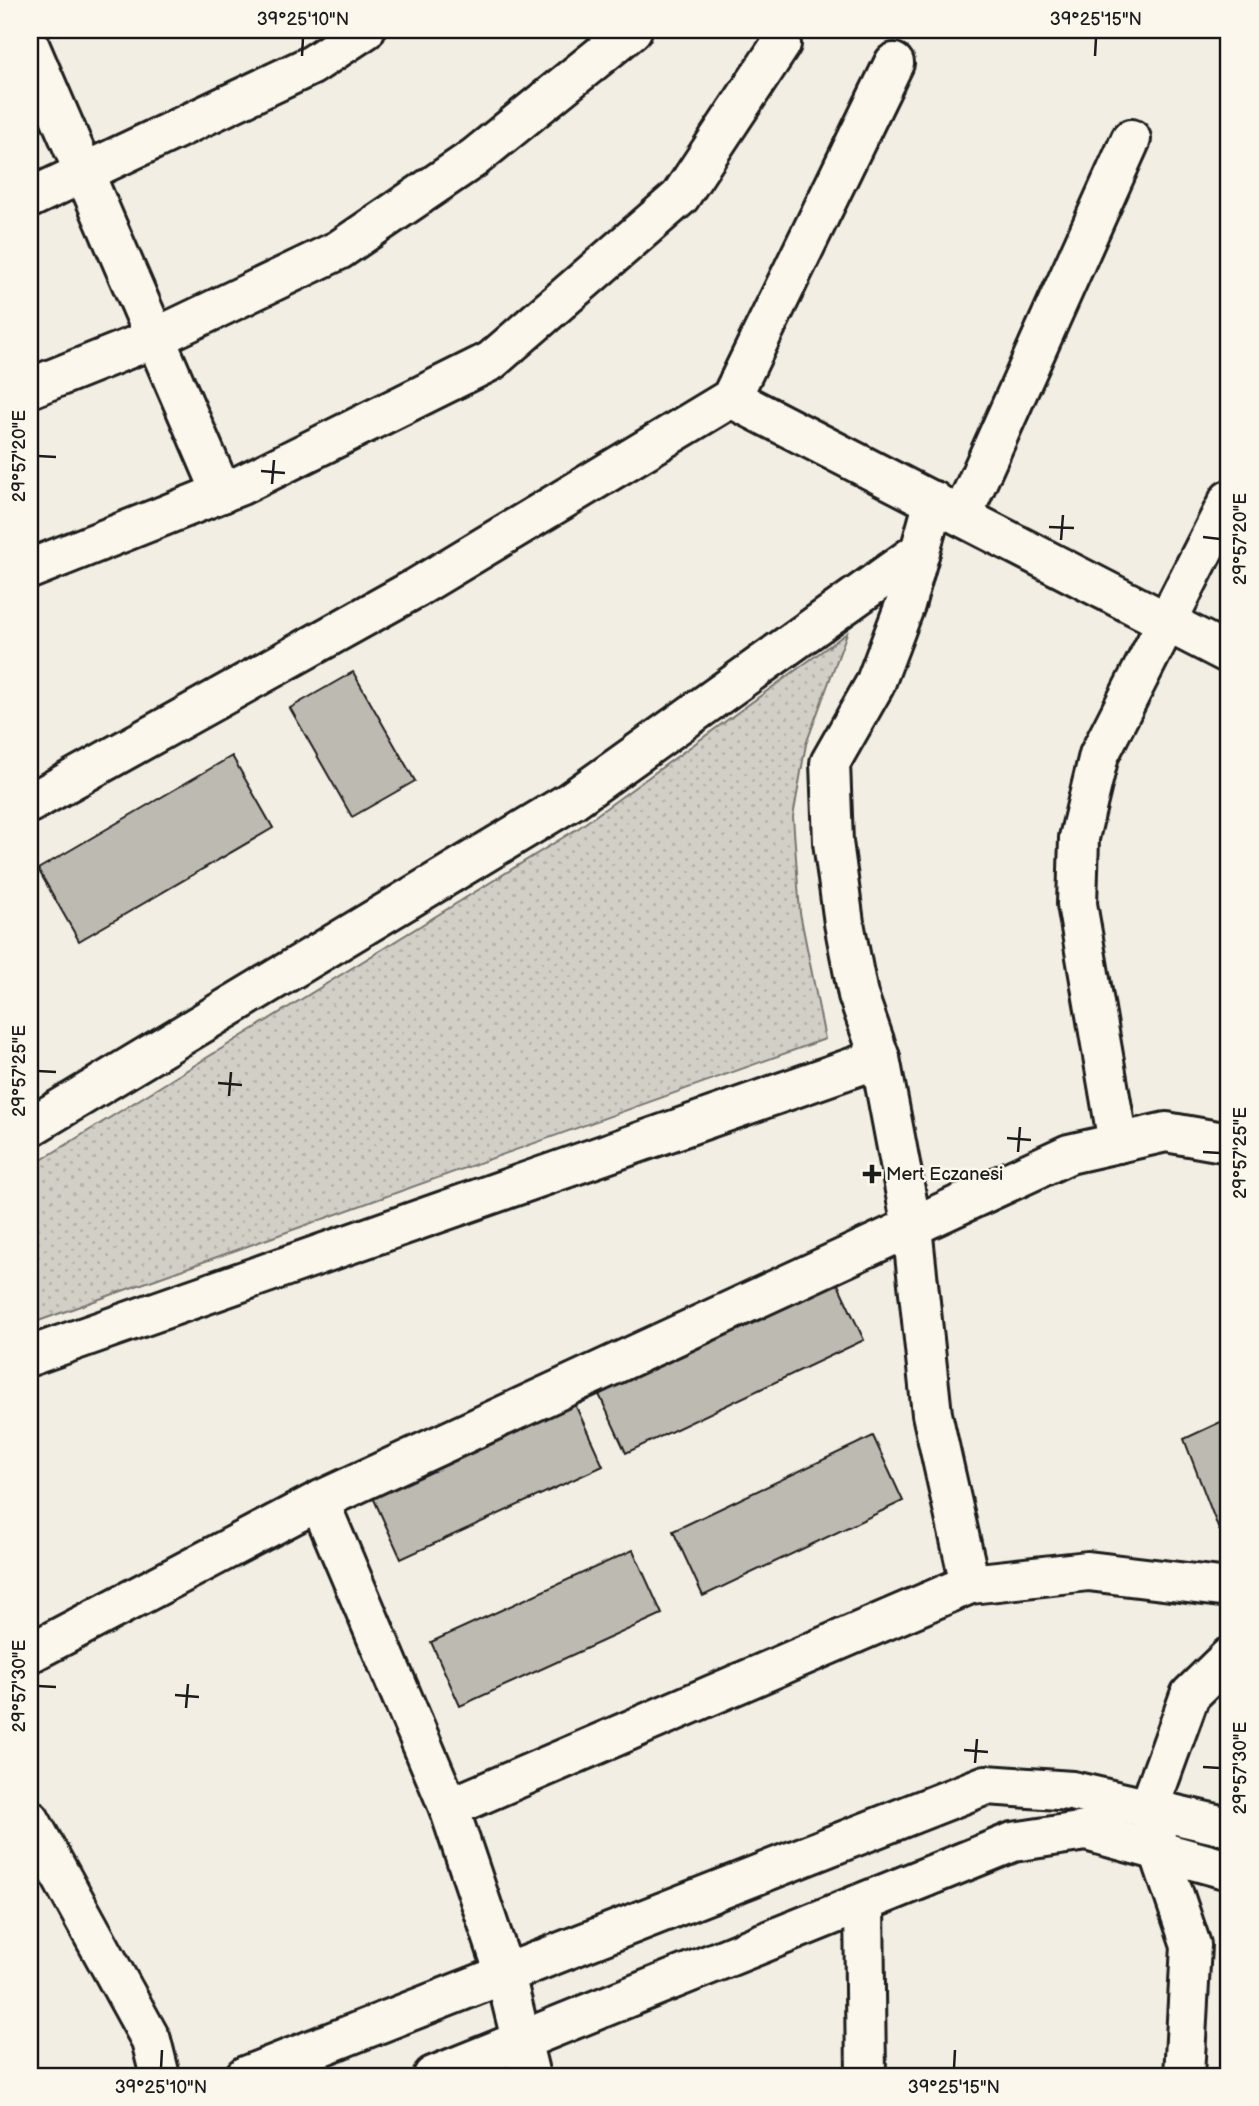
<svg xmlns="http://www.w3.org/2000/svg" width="1259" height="2106" viewBox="0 0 1259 2106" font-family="'Balsamiq Sans',sans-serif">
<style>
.park{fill:url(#park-dots);stroke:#777671;stroke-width:2}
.building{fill:#bdbab1;stroke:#1c1c1c;stroke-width:2}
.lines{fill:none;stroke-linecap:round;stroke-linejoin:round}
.minor-casing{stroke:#1c1c1c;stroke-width:44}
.minor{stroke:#fbf7ec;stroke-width:38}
.ticks{fill:none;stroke:#1c1c1c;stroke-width:2.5}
.poi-dot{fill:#1c1c1c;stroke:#fbf7ec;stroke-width:2.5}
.labels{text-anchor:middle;stroke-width:5;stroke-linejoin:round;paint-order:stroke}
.poi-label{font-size:18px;fill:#1c1c1c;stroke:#fbf7ec;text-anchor:start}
.neatline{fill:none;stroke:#1c1c1c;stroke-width:2.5}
.ticks-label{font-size:18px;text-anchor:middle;fill:#1c1c1c}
</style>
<defs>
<pattern id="park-dots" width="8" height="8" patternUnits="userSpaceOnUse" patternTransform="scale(1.75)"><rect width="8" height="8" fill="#d2cfc6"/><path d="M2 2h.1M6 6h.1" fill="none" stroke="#b4b1aa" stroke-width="1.8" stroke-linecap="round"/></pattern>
</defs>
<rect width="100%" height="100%" fill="#f2eee4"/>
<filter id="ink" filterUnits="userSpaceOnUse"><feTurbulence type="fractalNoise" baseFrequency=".0143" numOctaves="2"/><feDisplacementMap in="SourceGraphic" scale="14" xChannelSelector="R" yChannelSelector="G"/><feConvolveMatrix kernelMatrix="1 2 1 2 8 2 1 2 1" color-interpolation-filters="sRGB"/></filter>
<g filter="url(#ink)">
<polygon class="park" points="847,633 806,744 793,817 800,913 825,1039 30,1324 30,1167 580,827"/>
<g class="building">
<polygon points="353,672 415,781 352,817 290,708"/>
<polygon points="232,756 273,828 79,941 38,869"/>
<polygon points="835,1278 864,1340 626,1453 597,1390"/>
<polygon points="574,1402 603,1466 401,1559 372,1495"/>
<polygon points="1229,1418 1229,1527 1219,1530 1184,1439"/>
<polygon points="873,1436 903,1501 703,1596 673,1531"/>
<polygon points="633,1550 662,1614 460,1706 431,1642"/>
</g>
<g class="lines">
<defs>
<g id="minor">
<polyline points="30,47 222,493"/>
<polyline points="30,198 312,65 365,30"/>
<polyline points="30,388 155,338 339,250 474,158 632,30"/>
<polyline points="731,398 1229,654"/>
<polyline points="934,501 905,605 875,684 830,763 833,842 844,923 858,995 880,1058 912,1227 932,1414 970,1584"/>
<polyline points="962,516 1131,139"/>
<polyline points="30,569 241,485 491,361 680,197 781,44"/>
<polyline points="30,803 416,588 731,398 894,63"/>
<polyline points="30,1127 571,801 920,551"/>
<polyline points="1118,1143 1077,904 1079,838 1099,755 1229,500"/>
<polyline points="30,1356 880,1058"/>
<polyline points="319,1501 449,1808 505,1974 530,2076"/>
<polyline points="30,1653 319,1501 1069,1154 1166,1132 1229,1143"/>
<polyline points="449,1808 970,1584 1088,1571 1229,1588"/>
<polyline points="30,1820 151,2040 160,2076"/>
<polyline points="864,1903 866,2076"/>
<polyline points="245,2076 986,1785 1072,1791 1229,1827"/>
<polyline points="433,2076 1013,1842 1086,1831 1229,1870"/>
<polyline points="1184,2076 1191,1945 1159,1851 1149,1808 1190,1695 1229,1657"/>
</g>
</defs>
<use href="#minor" class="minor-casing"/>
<use href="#minor" class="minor"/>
</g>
</g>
<path class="ticks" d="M302 56 303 38M1095 56 1096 38M38 456 56 457M261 471 285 473M272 484 274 460M1049 527 1074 528M1203 537 1220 539M1061 540 1063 515M38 1071 56 1072M218 1083 242 1085M229 1096 231 1072M1007 1138 1031 1140M1018 1152 1020 1127M1203 1152 1220 1153M38 1686 56 1687M175 1695 199 1697M186 1708 188 1684M964 1750 988 1752M975 1763 977 1739M1203 1767 1220 1768M161 2068 162 2050M954 2068 955 2050"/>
<path class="poi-dot" d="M868.5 1163.5h7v7h7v7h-7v7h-7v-7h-7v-7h7z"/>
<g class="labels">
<g class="poi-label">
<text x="886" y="1180">Mert Eczanesi</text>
</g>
</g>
<rect width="1259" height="2106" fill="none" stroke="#fbf7ec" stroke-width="77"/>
<rect x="38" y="38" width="1182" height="2030" class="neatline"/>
<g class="ticks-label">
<text x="303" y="25">39°25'10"N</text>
<text x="1096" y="25">39°25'15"N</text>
<text transform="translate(19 456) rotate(-90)" y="6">29°57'20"E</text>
<text transform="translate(1240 539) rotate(-90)" y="6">29°57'20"E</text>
<text transform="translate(19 1071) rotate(-90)" y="6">29°57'25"E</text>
<text transform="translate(1240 1153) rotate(-90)" y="6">29°57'25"E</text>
<text transform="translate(19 1686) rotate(-90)" y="6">29°57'30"E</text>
<text transform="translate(1240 1768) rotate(-90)" y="6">29°57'30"E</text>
<text x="161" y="2093">39°25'10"N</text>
<text x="954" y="2093">39°25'15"N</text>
</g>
</svg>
